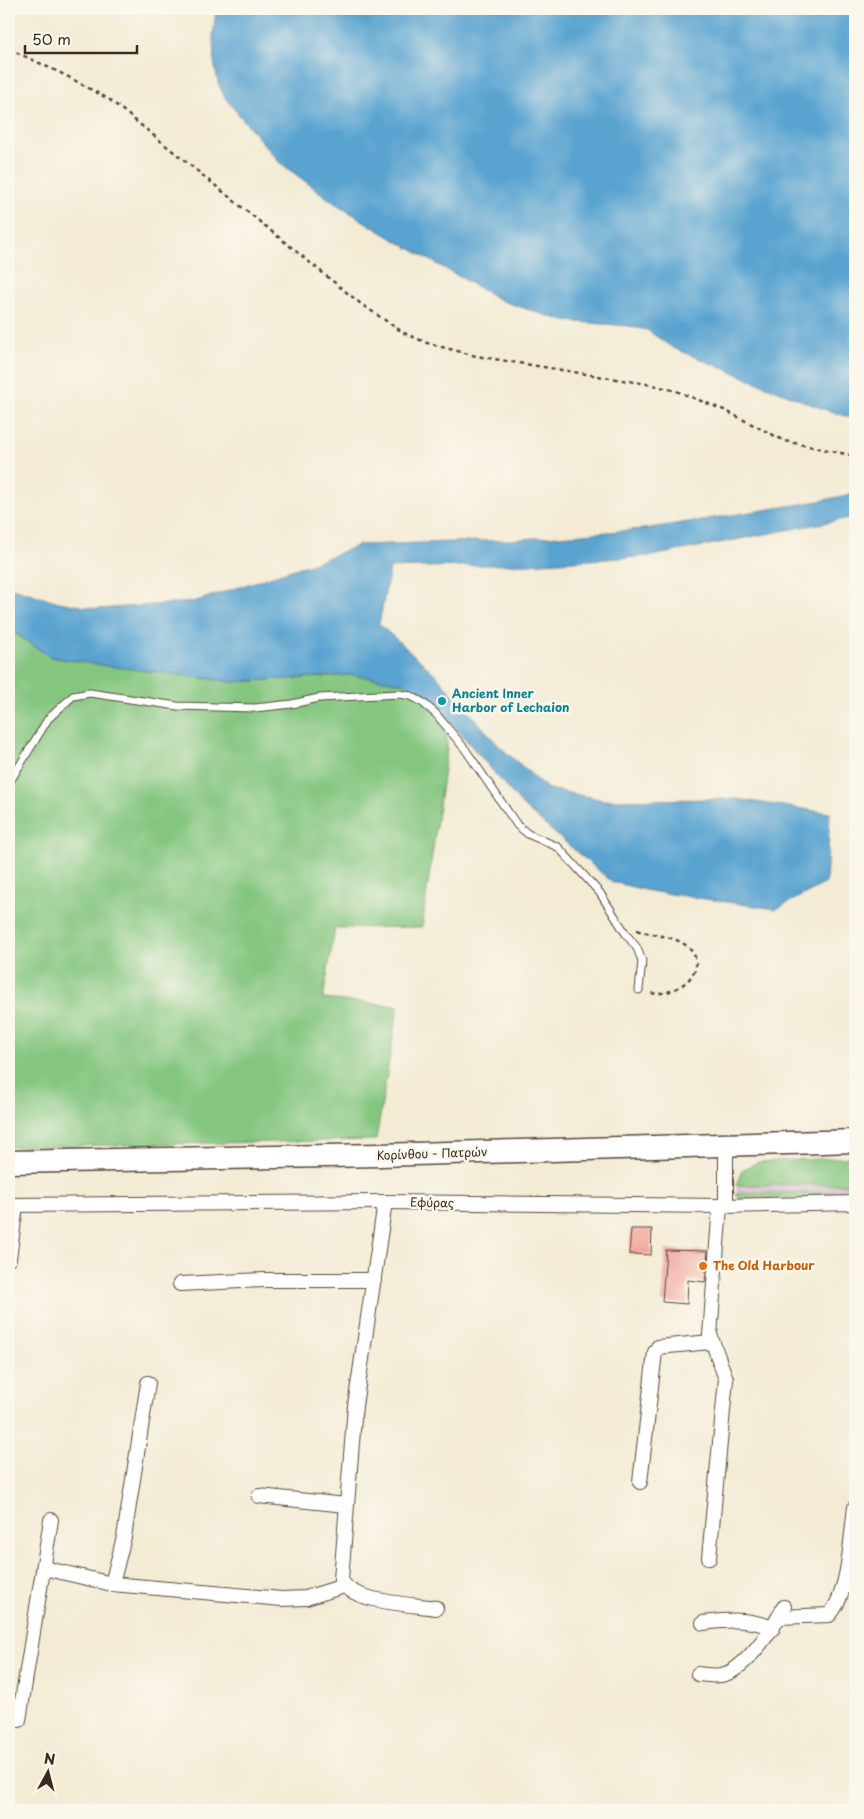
<svg xmlns="http://www.w3.org/2000/svg" width="864" height="1819" viewBox="0 0 864 1819" font-family="'Playpen Sans',sans-serif">
<style>
.industrial{fill:#d1bdcb}
.green{fill:#84c680;stroke:#60784f}
.water{fill:#58a3d0;stroke:#4a6677}
.building{fill:#ee9d94}
.lines{fill:none;stroke-linecap:round;stroke-linejoin:round}
.service-casing{stroke:#574739;stroke-width:9}
.minor-casing{stroke:#574739;stroke-width:16}
.primary-casing{stroke:#574739;stroke-width:25}
.path{stroke:#574739;stroke-width:2.5;stroke-dasharray:4 4;stroke-linecap:butt}
.service{stroke:#fff;stroke-width:7}
.minor{stroke:#fff;stroke-width:14}
.primary{stroke:#fff;stroke-width:22}
.culture-dot{fill:#0f9aa8;stroke:#fbf7ec;stroke-width:2}
.food-dot{fill:#e8710a;stroke:#fbf7ec;stroke-width:2}
.labels{text-anchor:middle;stroke-width:5;stroke-linejoin:round;paint-order:stroke}
.culture-label{font-size:12px;font-weight:bold;fill:#0d838f;stroke:#fbf7ec;text-anchor:start}
.street-label{font-size:12px;fill:#3b2a1e;stroke:#fbf7ec}
.food-label{font-size:12px;font-weight:bold;fill:#c56008;stroke:#fbf7ec;text-anchor:start}
</style>
<rect width="100%" height="100%" fill="#fbf7ec"/>
<filter id="ink" filterUnits="userSpaceOnUse"><feTurbulence type="fractalNoise" baseFrequency=".02" numOctaves="2"/><feDisplacementMap in="SourceGraphic" scale="10" xChannelSelector="R" yChannelSelector="G"/><feConvolveMatrix kernelMatrix="1 2 1 2 8 2 1 2 1" color-interpolation-filters="sRGB"/></filter>
<filter id="wash" filterUnits="userSpaceOnUse"><feTurbulence type="fractalNoise" baseFrequency=".0096" numOctaves="4" result="noise"/><feDisplacementMap in="SourceGraphic" scale="20" xChannelSelector="R" yChannelSelector="G"/><feGaussianBlur stdDeviation="1.12" result="paint"/><feColorMatrix in="noise" values="0 0 0 0 0 0 0 0 0 0 0 0 0 0 0 0 0 1.4 0 .05"/><feComposite in="paint" operator="in"/></filter>
<g filter="url(#wash)">
<rect width="100%" height="100%" fill="#f3ebd4"/>
<polygon class="industrial" points="855,1184 855,1193 736,1193 736,1185"/>
<g class="green">
<polygon points="9,629 50,657 234,682 353,675 404,683 447,718 447,748 422,927 335,928 323,999 398,1006 376,1140 9,1147"/>
<polygon points="855,1157 855,1184 736,1185 742,1170 758,1162"/>
<polygon points="736,1193 855,1193 855,1197 740,1199"/>
</g>
<g class="water">
<polygon points="216,9 855,9 855,419 823,409 673,348 647,330 629,326 564,321 502,301 386,235 333,202 279,162 225,98 218,83 214,61 213,36"/>
<polygon points="855,493 855,517 651,556 528,564 390,568 379,624 435,674 499,746 548,789 605,800 736,799 830,813 826,883 776,909 649,891 612,882 524,807 447,718 404,683 353,675 234,682 107,666 50,657 9,629 9,587 59,602 97,609 193,602 322,560 359,545 510,540 644,529 820,501"/>
</g>
<g id="blocks">
<g class="building">
<polygon points="631,1229 652,1229 651,1255 629,1254"/>
<polygon points="666,1250 708,1251 705,1282 688,1280 687,1304 662,1302"/>
</g>
</g>
</g>
<g filter="url(#ink)">
<use href="#blocks" fill-opacity="0" stroke="#574739" stroke-width="1"/>
<g class="lines">
<defs>
<polyline id="service" points="9,783 48,719 73,696 90,693 177,706 255,708 292,704 319,698 399,694 411,696 422,702 436,714 465,749 517,825 528,834 558,847 600,893 626,934 637,948 642,961 639,990"/>
<g id="minor">
<polyline points="726,1146 726,1206"/>
<path d="M385 1202 355 1406 341 1579C349 1603 413 1604 436 1608"/>
<polyline points="9,1205 385,1202 720,1206 855,1203"/>
<polyline points="9,1259 16,1205"/>
<polyline points="180,1284 264,1280 374,1280"/>
<polyline points="148,1383 124,1537 112,1584 282,1599 306,1598 344,1586"/>
<polyline points="640,1482 655,1352 658,1347 711,1342"/>
<polyline points="259,1496 346,1505"/>
<polyline points="709,1558 726,1379 710,1335 720,1206"/>
<polyline points="44,1568 112,1584"/>
<path d="M779 1617 829 1615C849 1595 851 1536 855 1507"/>
<path d="M703 1623C729 1620 748 1618 773 1628"/>
<path d="M698 1674C706 1675 717 1677 725 1674 746 1668 775 1626 784 1607"/>
<polyline points="19,1720 51,1520"/>
</g>
<polyline id="primary" points="9,1162 380,1155 855,1141"/>
</defs>
<use href="#service" class="service-casing"/>
<use href="#minor" class="minor-casing"/>
<use href="#primary" class="primary-casing"/>
<g class="path">
<polyline points="9,49 65,75 110,100 361,304 404,333 427,343 476,356 653,385 676,391 724,410 785,441 855,456"/>
<path d="M637 930C653 936 676 935 689 948 712 971 674 998 650 993"/>
</g>
<use href="#service" class="service"/>
<use href="#minor" class="minor"/>
<use href="#primary" class="primary"/>
</g>
</g>
<circle class="culture-dot" cx="442" cy="701" r="5"/>
<circle class="food-dot" cx="703" cy="1266" r="5"/>
<g class="labels">
<g class="culture-label">
<text x="452" y="698">Ancient Inner<tspan x="452" dy="14">Harbor of Lechaion</tspan></text>
</g>
<g class="street-label">
<text transform="translate(432 1154) rotate(-2)" y="4">Κορίνθου - Πατρών</text>
<text transform="translate(432 1203) rotate(1)" y="4">Εφύρας</text>
</g>
<g class="food-label">
<text x="713" y="1270">The Old Harbour</text>
</g>
</g>
<rect width="864" height="1819" fill="none" stroke="#fbf7ec" stroke-width="30"/>
<g transform="translate(48 1772) rotate(7)" stroke="#fbf7ec" stroke-width="4" paint-order="stroke">
<path d="M0-4L9 19L0 12L-9 19Z" fill="#3b2a1e"/>
<text y="-8" font-size="14" font-weight="bold" text-anchor="middle" fill="#3b2a1e">N</text>
</g>
<path d="M25 45v8h112v-8" fill="none" stroke="#3b2a1e" stroke-width="2.5"/>
<text x="32" y="45" font-size="15" fill="#3b2a1e" stroke="#fbf7ec" stroke-width="4" paint-order="stroke">50 m</text>
</svg>
